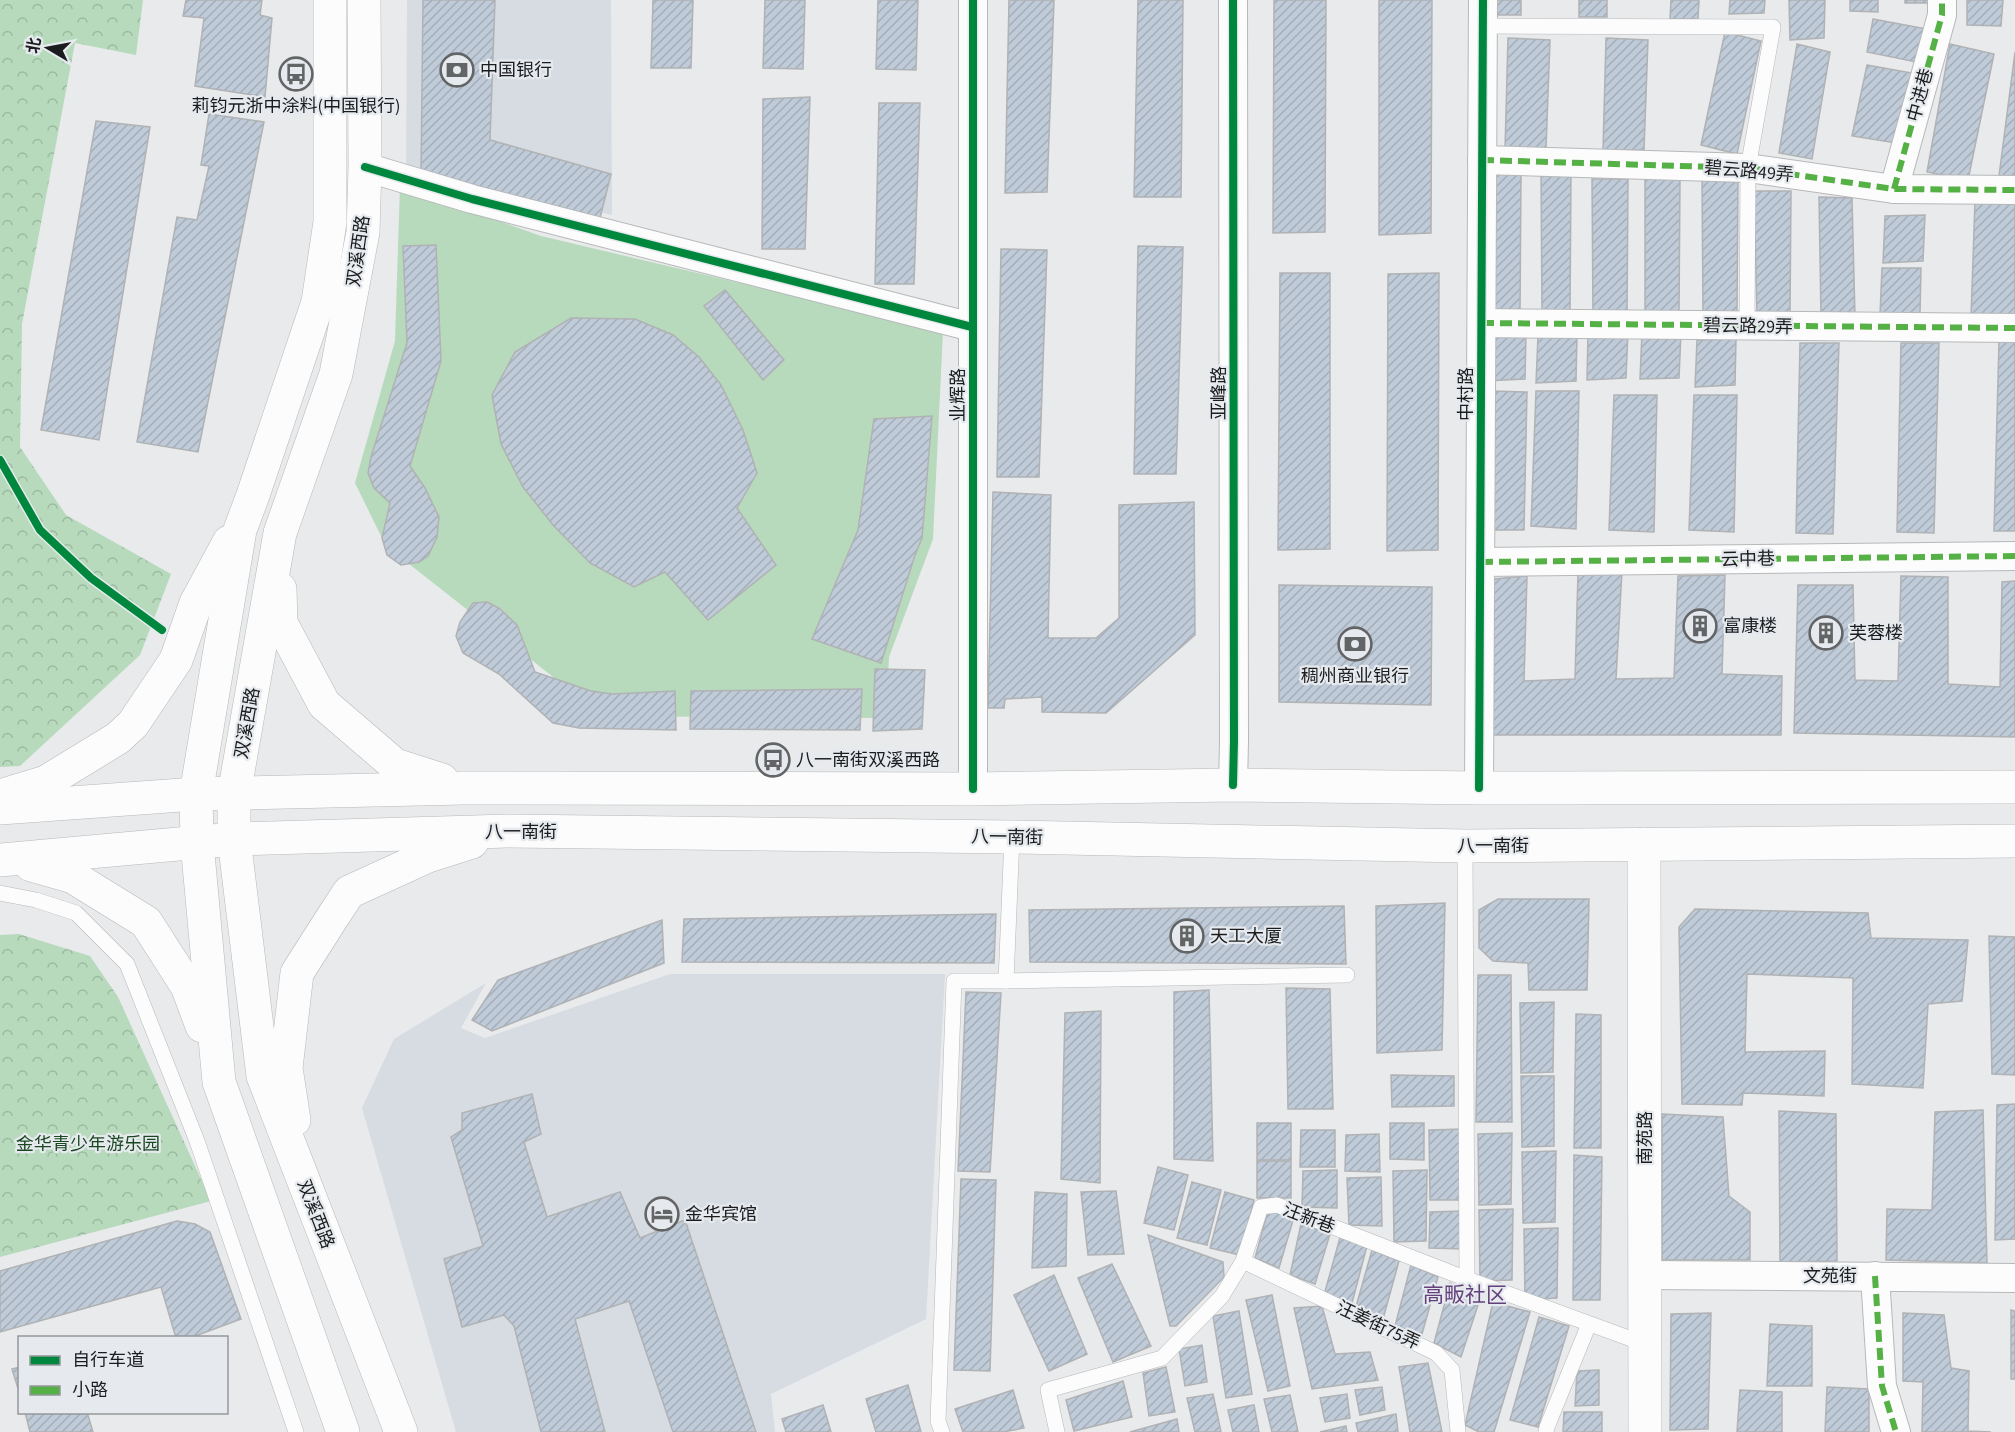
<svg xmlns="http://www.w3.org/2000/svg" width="2015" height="1432" viewBox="0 0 2015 1432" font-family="'Source Sans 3','Noto Sans SC',sans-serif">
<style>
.built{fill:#d7dce2}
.forest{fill:url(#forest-crowns)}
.pitch{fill:#b6dabb}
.building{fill:url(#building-hatch);stroke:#b0b2b4;stroke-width:1.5}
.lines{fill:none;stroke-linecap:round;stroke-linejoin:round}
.lane-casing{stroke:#b6b8ba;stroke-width:16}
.street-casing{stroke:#b6b8ba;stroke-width:30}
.secondary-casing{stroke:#b6b8ba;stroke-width:34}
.lane{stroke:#fcfcfc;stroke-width:15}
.street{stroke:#fcfcfc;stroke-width:28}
.secondary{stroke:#fcfcfc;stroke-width:33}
.quiet{stroke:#55b145;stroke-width:6;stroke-dasharray:12 6;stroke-linecap:butt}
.cycleway-casing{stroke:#e6eaee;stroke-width:11}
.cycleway{stroke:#00873e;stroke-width:8}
.labels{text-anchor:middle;stroke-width:4.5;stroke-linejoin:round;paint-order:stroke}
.poi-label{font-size:18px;fill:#1b1c1e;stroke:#e6eaee;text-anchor:start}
.street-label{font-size:18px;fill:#1b1c1e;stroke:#e6eaee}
.park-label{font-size:18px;fill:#194820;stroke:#e6eaee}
.quarter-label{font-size:21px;fill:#63417b;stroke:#e6eaee}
</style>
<defs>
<pattern id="forest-crowns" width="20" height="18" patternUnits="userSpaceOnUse" patternTransform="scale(1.5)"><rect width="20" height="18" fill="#b6dabb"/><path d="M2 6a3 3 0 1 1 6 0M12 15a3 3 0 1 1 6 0" fill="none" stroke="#9cbaa0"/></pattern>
<pattern id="building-hatch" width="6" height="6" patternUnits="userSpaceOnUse" patternTransform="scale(1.5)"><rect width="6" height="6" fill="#bfcbd8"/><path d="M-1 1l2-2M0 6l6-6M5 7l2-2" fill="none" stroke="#a4aeb9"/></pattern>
</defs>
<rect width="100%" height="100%" fill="#e8eaec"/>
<g class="built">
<polygon points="407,0 611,0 612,215 406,165"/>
<polygon points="670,974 945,974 926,1319 771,1394 775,1432 456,1432 362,1108 394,1039 486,983 461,1028 485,1038"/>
</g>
<g class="forest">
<polygon points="0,0 143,0 136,55 75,43 22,324 20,447 66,515 171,574 140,655 20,766 0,767"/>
<polygon points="19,934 90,956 118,997 211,1201 0,1257 0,935"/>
</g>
<polygon class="pitch" points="400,186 541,236 943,331 933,539 889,657 886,718 594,716 562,684 399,556 382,538 355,483 395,341"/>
<g class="building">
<polygon points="186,0 262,0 260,15 272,18 265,97 195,86 204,18 183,16"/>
<polygon points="423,0 495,0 490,140 611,174 599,222 421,175"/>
<polygon points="653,0 693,0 691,68 651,68"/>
<polygon points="765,0 805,0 803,69 763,68"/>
<polygon points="878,0 918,0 916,70 876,69"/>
<polygon points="1009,0 1054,0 1047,192 1005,193"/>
<polygon points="1138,0 1183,0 1181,197 1134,197"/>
<polygon points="1274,0 1326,0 1325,232 1273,233"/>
<polygon points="1379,0 1432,0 1431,233 1379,235"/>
<rect x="1493" y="0" width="28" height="15"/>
<rect x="1579" y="0" width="28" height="17"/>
<polygon points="1671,0 1699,0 1698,19 1670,19"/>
<polygon points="1730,0 1765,0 1764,13 1729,14"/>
<polygon points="1789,0 1825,0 1824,38 1790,40"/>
<polygon points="1850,0 1878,0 1878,12 1850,11"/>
<rect x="1905" y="0" width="28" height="3"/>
<polygon points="1967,0 2003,0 2001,26 1967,25"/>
<polygon points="1873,19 1927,29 1916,62 1867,52"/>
<polygon points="1725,32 1761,41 1737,154 1701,145"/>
<polygon points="1508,38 1550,40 1546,149 1505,149"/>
<polygon points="1606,38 1648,40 1644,150 1603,150"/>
<polygon points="1797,44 1830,52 1812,159 1779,153"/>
<polygon points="1950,44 1994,54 1968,180 1927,172"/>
<polygon points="2015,52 2015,176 1999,176"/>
<polygon points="1867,65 1912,73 1896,143 1852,136"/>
<polygon points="810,97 805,249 762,249 763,99"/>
<polygon points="879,103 920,103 914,284 875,284"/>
<polygon points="209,114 264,122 198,452 137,442 177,217 197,220 209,166 201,165"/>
<polygon points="96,121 150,127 99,440 41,430"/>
<polygon points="1492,172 1521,173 1520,314 1492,314"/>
<polygon points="1541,172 1571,172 1570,314 1542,314"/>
<polygon points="1738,175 1737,314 1703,313 1702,176"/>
<polygon points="1680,177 1679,315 1645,315 1645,178"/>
<polygon points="1592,179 1628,179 1627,317 1593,317"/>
<polygon points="1754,191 1791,191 1790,316 1757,315"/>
<polygon points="1819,197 1852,198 1855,317 1821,316"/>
<polygon points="1975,201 2015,202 2015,317 1971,317"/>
<polygon points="1925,215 1923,261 1883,263 1885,216"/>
<polygon points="436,245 441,361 410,466 425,488 439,517 437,537 428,556 419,562 401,565 387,555 382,538 390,503 374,488 368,473 371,457 407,343 403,246"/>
<polygon points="1138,246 1183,247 1176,474 1134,474"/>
<polygon points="1001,249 1047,250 1039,477 997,477"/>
<polygon points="1882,268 1921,268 1920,314 1880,315"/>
<polygon points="1280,273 1330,273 1330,549 1278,550"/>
<polygon points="1439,273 1438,550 1387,551 1388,274"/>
<polygon points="725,290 784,360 763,380 704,306"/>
<polygon points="571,318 635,319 673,335 699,357 721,385 743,430 757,473 737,508 776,565 708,620 665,572 634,587 590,563 553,525 523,487 501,444 492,395 515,352"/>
<polygon points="1628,332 1626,378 1587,380 1588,333"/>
<polygon points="1642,332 1681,332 1679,378 1640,379"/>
<polygon points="1526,333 1525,379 1485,381 1487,334"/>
<polygon points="1577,335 1576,381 1536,383 1538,336"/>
<polygon points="1736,339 1735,385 1695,387 1697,340"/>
<polygon points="1999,341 2015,341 2015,531 1994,531"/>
<polygon points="1800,343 1839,343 1833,534 1796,533"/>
<polygon points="1901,343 1939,343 1934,533 1897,532"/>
<polygon points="1491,391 1527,392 1524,530 1489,530"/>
<polygon points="1536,391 1579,391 1576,529 1531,526"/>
<polygon points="1614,395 1657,395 1654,532 1609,530"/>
<polygon points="1694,395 1737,395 1734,532 1689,530"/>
<polygon points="932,416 922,538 915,555 881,663 812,639 858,530 874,419"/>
<polygon points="993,492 1051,495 1048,638 1096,638 1119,618 1119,505 1194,502 1195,635 1106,713 1042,712 1042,697 1005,699 1004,708 988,708"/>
<polygon points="1622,571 1616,679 1674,678 1678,576 1725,575 1722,674 1782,676 1781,735 1493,735 1494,579 1527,576 1524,681 1575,679 1578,573"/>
<polygon points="1901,576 1948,577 1948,684 2000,687 2002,582 2015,581 2015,737 1794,733 1798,585 1853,585 1855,680 1898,681"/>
<polygon points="1279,585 1432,587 1431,705 1279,702"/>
<polygon points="487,602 499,608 517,625 535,672 591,691 612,694 675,691 676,730 579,728 553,723 499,674 463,653 456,636 460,622 473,603"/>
<polygon points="875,669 925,670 922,729 873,731"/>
<polygon points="862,689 860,730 690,729 691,691"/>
<polygon points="1498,899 1589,899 1587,990 1529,990 1528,963 1493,961 1479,948 1479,910"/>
<polygon points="1445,903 1442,1050 1377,1053 1376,906"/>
<polygon points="1344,906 1346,964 1030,962 1029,910"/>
<polygon points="1695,909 1868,913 1871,938 1968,940 1962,1001 1928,1004 1923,1088 1852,1084 1853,978 1747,974 1745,1052 1825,1051 1824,1096 1743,1093 1742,1105 1682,1104 1679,927"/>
<polygon points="996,914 994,963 682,962 684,919"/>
<polygon points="662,920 664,963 492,1031 472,1020 498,980"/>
<polygon points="1989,936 2015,937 2015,1075 1992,1074"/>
<polygon points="1478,975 1511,975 1512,1122 1476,1122"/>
<polygon points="1286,988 1330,989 1333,1109 1288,1109"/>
<polygon points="1209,990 1213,1161 1174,1159 1174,992"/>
<polygon points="966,992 1001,993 990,1172 958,1171"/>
<polygon points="1554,1002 1553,1072 1521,1073 1520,1003"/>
<polygon points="1101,1011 1100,1183 1061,1179 1065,1013"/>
<polygon points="1576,1014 1601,1015 1601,1148 1574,1148"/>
<polygon points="1391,1075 1454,1076 1454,1106 1392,1107"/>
<polygon points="1521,1076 1554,1076 1554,1146 1522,1147"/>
<polygon points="532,1094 541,1134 524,1142 547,1217 620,1192 640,1238 685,1220 756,1432 673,1432 629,1301 575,1319 605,1432 541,1432 514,1326 504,1315 462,1327 444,1259 483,1246 451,1137 462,1130 462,1113"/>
<polygon points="2015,1104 2015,1239 1995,1240 1997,1105"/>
<polygon points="1983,1110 1987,1263 1886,1260 1887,1209 1932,1210 1935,1112"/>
<polygon points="1779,1111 1836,1114 1837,1261 1780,1262"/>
<polygon points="1662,1114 1723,1117 1729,1196 1750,1212 1750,1260 1662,1260"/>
<rect x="1257" y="1123" width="34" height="37"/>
<polygon points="1390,1123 1424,1123 1424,1160 1390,1159"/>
<polygon points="1463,1129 1462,1200 1430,1200 1429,1130"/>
<polygon points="1301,1130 1335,1130 1335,1167 1300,1167"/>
<polygon points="1512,1133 1511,1204 1479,1205 1478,1134"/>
<polygon points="1379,1134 1380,1172 1345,1171 1346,1135"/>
<polygon points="1556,1151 1555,1222 1523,1223 1522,1152"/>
<polygon points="1574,1155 1602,1157 1600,1300 1573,1300"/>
<rect x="1257" y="1161" width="34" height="37"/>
<polygon points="1158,1167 1188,1175 1174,1230 1144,1223"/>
<polygon points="1337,1170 1337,1208 1302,1207 1303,1171"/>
<polygon points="1427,1170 1426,1241 1394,1242 1393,1171"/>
<polygon points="1381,1177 1382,1226 1349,1225 1347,1178"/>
<polygon points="961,1179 996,1180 990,1371 954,1370"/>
<polygon points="1192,1182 1221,1190 1207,1245 1177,1238"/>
<polygon points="1116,1191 1124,1254 1088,1255 1081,1192"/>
<polygon points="1035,1192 1067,1194 1066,1266 1032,1268"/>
<polygon points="1225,1192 1254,1200 1240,1255 1210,1248"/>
<polygon points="1513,1209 1512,1280 1480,1281 1479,1210"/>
<polygon points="1268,1210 1294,1217 1279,1268 1255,1258"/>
<polygon points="1463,1211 1464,1249 1429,1248 1430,1212"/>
<polygon points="177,1221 195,1224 210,1232 241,1319 190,1338 176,1338 161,1287 0,1332 0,1271"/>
<polygon points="1301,1224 1330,1234 1315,1284 1290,1275"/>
<polygon points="1558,1228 1557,1298 1525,1300 1524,1229"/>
<polygon points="1341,1234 1367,1246 1352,1303 1324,1295"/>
<polygon points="1148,1235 1223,1262 1224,1277 1176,1326 1170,1326"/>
<polygon points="1372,1250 1399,1261 1383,1319 1355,1310"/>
<polygon points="1112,1264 1151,1346 1113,1362 1078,1278"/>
<polygon points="1411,1265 1438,1277 1422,1334 1395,1326"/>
<polygon points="1054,1275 1087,1354 1049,1371 1014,1295"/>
<polygon points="1450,1283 1481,1296 1461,1357 1434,1343"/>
<polygon points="1272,1295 1290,1386 1268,1391 1246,1300"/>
<polygon points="1493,1302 1530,1312 1494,1432 1479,1432 1465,1425"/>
<polygon points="1322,1306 1335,1354 1370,1352 1378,1380 1312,1389 1294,1308"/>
<polygon points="2011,1310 2015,1311 2015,1379 2011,1379"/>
<polygon points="1239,1311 1252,1394 1226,1398 1213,1316"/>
<polygon points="1711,1313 1708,1429 1670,1430 1671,1314"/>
<polygon points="1903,1313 1944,1315 1951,1368 1969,1371 1968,1431 1991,1432 1922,1432 1923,1382 1903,1381"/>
<polygon points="1539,1317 1569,1326 1538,1427 1510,1420"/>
<polygon points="1770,1324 1812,1326 1812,1386 1767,1386"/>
<polygon points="1202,1345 1207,1382 1185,1386 1179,1349"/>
<polygon points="1428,1363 1442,1432 1410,1432 1399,1367"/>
<polygon points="20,1367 20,1395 12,1369"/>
<polygon points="1166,1367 1175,1412 1149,1416 1143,1373"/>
<polygon points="1599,1370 1599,1405 1575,1406 1577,1371"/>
<polygon points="1123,1381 1132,1417 1074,1431 1066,1400"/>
<polygon points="908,1385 921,1432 876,1432 866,1399"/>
<polygon points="1382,1387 1385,1410 1360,1415 1355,1390"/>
<polygon points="1827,1387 1869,1389 1869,1432 1825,1432"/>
<polygon points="1013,1390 1024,1428 1003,1432 963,1432 955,1409"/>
<polygon points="1740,1390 1782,1392 1782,1432 1737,1432"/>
<polygon points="1213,1394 1221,1432 1195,1432 1187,1398"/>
<polygon points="1347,1394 1350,1418 1325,1422 1320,1398"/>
<polygon points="1290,1395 1298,1432 1272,1432 1264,1399"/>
<polygon points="823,1405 831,1432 786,1432 782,1419"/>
<polygon points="1254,1405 1259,1432 1233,1432 1228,1410"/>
<polygon points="25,1412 87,1412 93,1432 30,1432"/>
<polygon points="1564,1412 1602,1412 1602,1432 1563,1432"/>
<polygon points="1396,1414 1398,1432 1358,1432 1356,1423"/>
<polygon points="1177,1419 1179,1432 1130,1432"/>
<polygon points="1346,1426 1347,1432 1320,1432"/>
</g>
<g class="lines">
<defs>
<g id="lane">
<polyline points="1483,26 1773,27 1748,168 1747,326"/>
<polyline points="1465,846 1467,1279"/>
<polyline points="0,893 36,900 76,913 127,964 197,1141 296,1432"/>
<polyline points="1006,981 1347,975"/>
<polyline points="1243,1261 1436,1353 1452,1370 1458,1432"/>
<polyline points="942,1432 938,1421 954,981 1006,981 1012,837"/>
<polyline points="1057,1432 1048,1390 1162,1358 1222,1296 1243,1261 1261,1207 1277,1205 1467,1279 1645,1344"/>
<polyline points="1546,1432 1547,1427 1589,1324"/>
</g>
<g id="street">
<polyline points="1482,160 1748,168 1894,189 2015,190"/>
<polyline points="365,167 472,199 972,327"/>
<polyline points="1894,189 1942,15 1942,0"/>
<polyline points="1482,323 2015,328"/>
<polyline points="1481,562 2015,556"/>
<polyline points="1233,785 1234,741 1233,0"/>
<polyline points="1479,788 1483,0"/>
<polyline points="973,789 973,0"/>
<polyline points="1646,1275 2015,1278"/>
<polyline points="1875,1276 1882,1386 1896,1432"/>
</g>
<g id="secondary">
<polyline points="330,0 330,222 318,302 253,495 240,530 196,794 197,843 219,1082 343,1432"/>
<polyline points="364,0 365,167 363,232 336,374 280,533 234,794 234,839 263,1076 401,1432"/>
<polyline points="280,589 281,623 324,704 395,765 442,780"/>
<polyline points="3,795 46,782 118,738 133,724 176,660 196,603 229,542"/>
<polyline points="0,808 196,794 464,788 973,789 1233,785 1479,788 2015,787"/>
<polyline points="1644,844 1645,1432"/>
<polyline points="0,860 234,839 508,831 1012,837 1465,846 2015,841"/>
<polyline points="31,865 73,877 146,922 187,986 202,1026"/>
<polyline points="294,1120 286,1068 297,973 332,918 349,892 428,856 472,842"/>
</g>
</defs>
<use href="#lane" class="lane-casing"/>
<use href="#street" class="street-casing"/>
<use href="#secondary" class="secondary-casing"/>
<use href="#lane" class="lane"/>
<use href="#street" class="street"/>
<use href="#secondary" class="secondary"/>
<g class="quiet">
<polyline points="1482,160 1748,168 1894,189 2015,190"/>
<polyline points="1894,189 1942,15 1942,0"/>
<polyline points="1482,323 2015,328"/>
<polyline points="1481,562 2015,556"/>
<polyline points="1875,1276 1882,1386 1896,1432"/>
</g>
<defs>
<g id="cycleway">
<polyline points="365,167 472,199 972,327"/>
<polyline points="0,460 40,530 91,578 162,630"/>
<polyline points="1233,785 1234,741 1233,0"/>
<polyline points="1479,788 1483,0"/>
<polyline points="973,789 973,0"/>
</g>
</defs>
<use href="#cycleway" class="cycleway-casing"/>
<use href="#cycleway" class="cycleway"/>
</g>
<defs>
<symbol id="bank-ring" viewBox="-11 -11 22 22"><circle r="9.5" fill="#e6eaee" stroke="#636466" stroke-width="1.5"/><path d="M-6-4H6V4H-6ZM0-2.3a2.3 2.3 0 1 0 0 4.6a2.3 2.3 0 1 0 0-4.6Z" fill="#636466"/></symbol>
<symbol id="bus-ring" viewBox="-11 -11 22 22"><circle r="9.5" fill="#e6eaee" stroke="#636466" stroke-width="1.5"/><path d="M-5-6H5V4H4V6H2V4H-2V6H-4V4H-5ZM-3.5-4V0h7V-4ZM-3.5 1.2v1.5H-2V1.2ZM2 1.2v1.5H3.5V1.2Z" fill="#636466"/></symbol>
<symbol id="building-ring" viewBox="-11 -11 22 22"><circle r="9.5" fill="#e6eaee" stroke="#636466" stroke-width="1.5"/><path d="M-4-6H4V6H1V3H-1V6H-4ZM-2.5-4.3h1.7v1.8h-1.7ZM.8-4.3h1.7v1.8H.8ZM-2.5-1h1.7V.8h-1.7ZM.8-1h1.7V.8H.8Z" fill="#636466"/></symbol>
<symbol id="hotel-ring" viewBox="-11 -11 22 22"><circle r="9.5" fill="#e6eaee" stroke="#636466" stroke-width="1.5"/><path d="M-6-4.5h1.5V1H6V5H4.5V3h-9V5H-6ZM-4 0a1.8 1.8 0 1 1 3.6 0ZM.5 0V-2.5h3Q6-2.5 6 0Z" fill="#636466"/></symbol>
</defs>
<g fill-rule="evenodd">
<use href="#bank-ring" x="438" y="51" width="38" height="38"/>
<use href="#bus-ring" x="277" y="55" width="38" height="38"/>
<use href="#building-ring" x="1681" y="607" width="38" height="38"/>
<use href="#building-ring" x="1807" y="614" width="38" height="38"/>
<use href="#bank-ring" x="1336" y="625" width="38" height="38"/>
<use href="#bus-ring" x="754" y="741" width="38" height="38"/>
<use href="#building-ring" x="1168" y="917" width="38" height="38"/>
<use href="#hotel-ring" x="643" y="1195" width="38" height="38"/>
</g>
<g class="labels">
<g class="poi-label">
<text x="480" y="76">中国银行</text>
<text x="296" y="112" text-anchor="middle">莉钧元浙中涂料(中国银行)</text>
<text x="1723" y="632">富康楼</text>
<text x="1849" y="639">芙蓉楼</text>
<text x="1355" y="682" text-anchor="middle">稠州商业银行</text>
<text x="796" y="766">八一南街双溪西路</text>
<text x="1210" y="942">天工大厦</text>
<text x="685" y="1220">金华宾馆</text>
</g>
<g class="street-label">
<text transform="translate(1920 95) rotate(-75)" y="6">中进巷</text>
<text transform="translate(1749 171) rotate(5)" y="6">碧云路49弄</text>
<text transform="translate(358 251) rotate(-82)" y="6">双溪西路</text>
<text transform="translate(1748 326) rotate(1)" y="6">碧云路29弄</text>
<text transform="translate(1219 393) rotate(-90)" y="6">亚峰路</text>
<text transform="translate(1466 394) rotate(-90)" y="6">中村路</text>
<text transform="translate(958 395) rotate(-90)" y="6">业辉路</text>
<text transform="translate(1748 559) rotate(-1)" y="6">云中巷</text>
<text transform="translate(247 723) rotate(-80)" y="6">双溪西路</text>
<text x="521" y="838">八一南街</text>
<text transform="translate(1007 837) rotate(1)" y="6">八一南街</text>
<text x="1493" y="852">八一南街</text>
<text transform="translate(1645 1138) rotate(-90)" y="6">南苑路</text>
<text transform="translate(316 1214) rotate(69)" y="6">双溪西路</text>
<text transform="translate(1309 1218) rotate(21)" y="6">汪新巷</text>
<text x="1830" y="1282">文苑街</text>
<text transform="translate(1378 1325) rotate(25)" y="6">汪姜街75弄</text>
</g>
<g class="park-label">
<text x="88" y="1150">金华青少年游乐园</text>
</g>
<g class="quarter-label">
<text x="1465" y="1302">高畈社区</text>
</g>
</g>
<rect x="18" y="1336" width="210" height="78" fill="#e6eaee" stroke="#95989b" stroke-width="1.5"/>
<rect x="30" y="1356" width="30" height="9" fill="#00873e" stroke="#95989b" stroke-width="1.5"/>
<text x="72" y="1366" font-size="18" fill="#1b1c1e">自行车道</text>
<rect x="30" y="1386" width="30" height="9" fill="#55b145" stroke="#95989b" stroke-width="1.5"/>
<text x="72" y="1396" font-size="18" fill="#1b1c1e">小路</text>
<g transform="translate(48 48) rotate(280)" stroke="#e6eaee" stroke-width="4.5" paint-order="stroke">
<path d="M0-4.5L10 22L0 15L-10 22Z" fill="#1b1c1e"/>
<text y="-9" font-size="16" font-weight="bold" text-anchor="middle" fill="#1b1c1e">北</text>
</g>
</svg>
